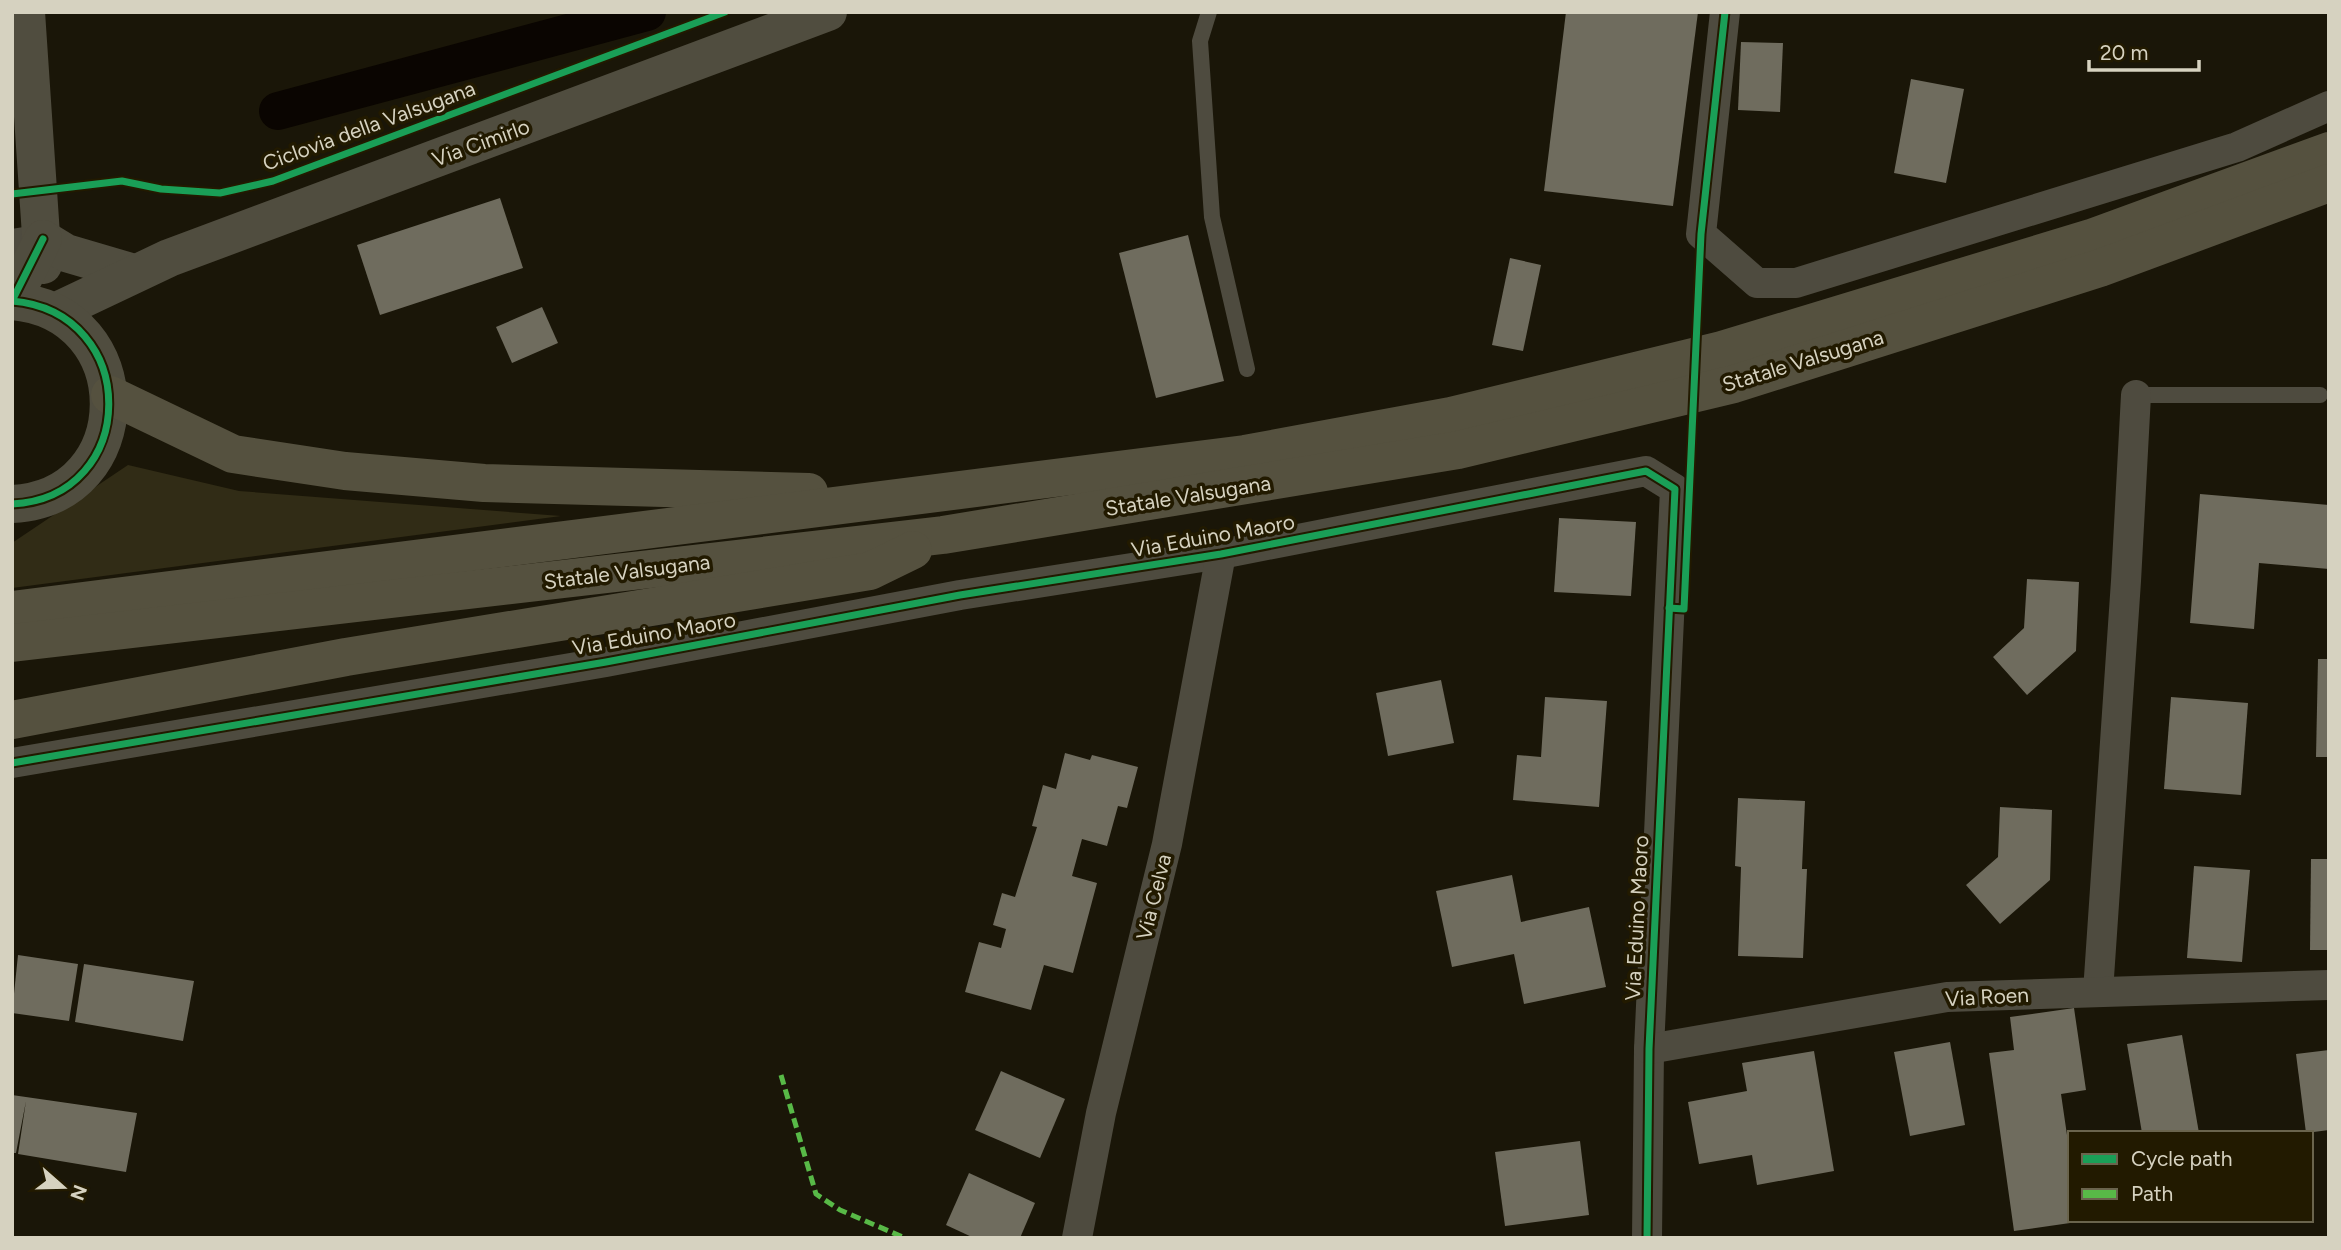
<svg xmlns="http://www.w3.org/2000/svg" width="2341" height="1250" viewBox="0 0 2341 1250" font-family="Figtree,sans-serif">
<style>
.green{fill:#312c16}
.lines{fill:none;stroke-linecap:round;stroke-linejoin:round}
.canal{stroke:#0a0501;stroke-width:38}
.building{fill:#6f6c5e}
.lane{stroke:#4e4b3f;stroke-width:16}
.street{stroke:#4e4b3f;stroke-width:30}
.secondary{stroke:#504d3f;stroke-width:38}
.highway{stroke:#55513f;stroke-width:38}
.quiet{stroke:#58b947;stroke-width:5;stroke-dasharray:10 5;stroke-linecap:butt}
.cycleway-casing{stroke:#221a00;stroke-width:11}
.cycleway{stroke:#1a9f57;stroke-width:7}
.labels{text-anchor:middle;stroke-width:7;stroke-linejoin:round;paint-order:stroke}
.street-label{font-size:21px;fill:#d6d2c0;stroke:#221a00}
</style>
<rect width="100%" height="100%" fill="#1a1608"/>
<polygon class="green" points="128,465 239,491 561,516 12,588 12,543"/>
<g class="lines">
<polyline class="canal" points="278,111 647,12"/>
</g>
<g class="building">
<polygon points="1566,12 1698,12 1673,206 1544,191"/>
<polygon points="1741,42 1783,43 1780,112 1738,110"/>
<polygon points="1911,79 1964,89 1946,183 1894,173"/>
<polygon points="500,198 523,268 380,315 357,245"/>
<polygon points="1188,235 1224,381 1156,398 1119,253"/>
<polygon points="1510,258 1541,265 1523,351 1492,345"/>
<polygon points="542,307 558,343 512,363 496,327"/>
<polygon points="2200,494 2329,505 2329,569 2259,563 2254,629 2190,623"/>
<polygon points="1559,518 1636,522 1631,596 1554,592"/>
<polygon points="2027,579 2079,582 2076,651 2027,695 1993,657 2024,628"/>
<polygon points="2318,659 2329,659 2329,757 2316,757"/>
<polygon points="1441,680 1454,743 1388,756 1376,693"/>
<polygon points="1545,697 1607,701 1599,807 1513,800 1517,755 1541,757"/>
<polygon points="2171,697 2248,703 2241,795 2164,789"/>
<polygon points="1065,753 1090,760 1092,755 1138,767 1127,808 1118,806 1107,846 1082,839 1072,876 1097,883 1073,973 1044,965 1031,1010 965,992 979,942 1001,948 1006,929 993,925 1002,893 1015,897 1037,827 1032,826 1043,785 1056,789"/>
<polygon points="1738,798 1805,801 1802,869 1807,869 1803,958 1738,956 1741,867 1735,866"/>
<polygon points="2000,807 2052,810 2050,880 2000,924 1966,885 1998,857"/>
<polygon points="2311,859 2329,859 2329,950 2310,950"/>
<polygon points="2194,866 2250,870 2242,962 2187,958"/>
<polygon points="1512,875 1521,922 1589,907 1606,987 1524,1004 1514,954 1452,967 1436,891"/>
<polygon points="18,955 78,964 69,1021 12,1013"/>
<polygon points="84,964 194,981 183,1041 75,1022"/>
<polygon points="2074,1008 2086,1090 2061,1094 2067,1135 2070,1134 2070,1220 2077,1222 2014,1231 1989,1053 2014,1050 2010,1017"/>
<polygon points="2182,1035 2199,1133 2142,1133 2127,1044"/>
<polygon points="1950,1042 1965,1125 1910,1136 1894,1052"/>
<polygon points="2329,1050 2329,1130 2306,1133 2296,1054"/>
<polygon points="1814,1051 1834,1171 1757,1185 1752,1155 1699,1164 1688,1102 1747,1091 1742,1063"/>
<polygon points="1001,1071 1065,1099 1040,1158 975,1130"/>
<polygon points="12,1095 137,1113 126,1172 18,1154 26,1101 16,1153 12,1153"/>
<polygon points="1580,1141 1589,1215 1505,1226 1495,1152"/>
<polygon points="969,1173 1035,1203 1020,1238 974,1238 946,1225"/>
</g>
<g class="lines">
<g class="lane">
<polyline points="1209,12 1200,41 1212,217 1247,369"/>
<polyline points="2136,395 2320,395"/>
</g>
<g class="street">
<polyline points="1725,12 1701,234 1757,283 1796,283 2237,147 2329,106"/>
<polyline points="12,244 43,239"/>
<polyline points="12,763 606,662 960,595 1221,554 1646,471 1675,489 1649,1049 1647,1238"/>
<polyline points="2098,992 2126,581 2136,395"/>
<polyline points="1649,1049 1947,997 2329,985"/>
<polyline points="1077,1238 1101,1113 1167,844 1221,554"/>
</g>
<g class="secondary">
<polyline points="26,12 43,265"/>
<polyline points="43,239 66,253 134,273"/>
<polyline points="55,312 169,258 828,12"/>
<path d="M12 504C140 498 142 312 12 301L43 239"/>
</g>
<g class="highway">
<polyline points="110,395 233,454 345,471 484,483 809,492"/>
<polyline points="12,610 1245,454 1451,416 1722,350 2091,238 2329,151"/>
<polyline points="12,643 943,535 1458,450 1734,384 2100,268 2329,183"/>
<polyline points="12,720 346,657 870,571 913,550"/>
</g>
<polyline class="quiet" points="781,1075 816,1194 840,1210 905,1238"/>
<defs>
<g id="cycleway">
<polyline points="12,194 122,181 161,189 220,193 273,181 725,12"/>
<path d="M12 504C140 498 142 312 12 301L43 239"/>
<polyline points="1669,608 1684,609 1701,234 1725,12"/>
<polyline points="12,763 606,662 960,595 1221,554 1646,471 1675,489 1649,1049 1647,1238"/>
</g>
</defs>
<use href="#cycleway" class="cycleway-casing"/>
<use href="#cycleway" class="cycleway"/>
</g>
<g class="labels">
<g class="street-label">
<text transform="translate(369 126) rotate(-20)" y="7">Ciclovia della Valsugana</text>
<text transform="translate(481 143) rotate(-20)" y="7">Via Cimirlo</text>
<text transform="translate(1803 361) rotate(-17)" y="7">Statale Valsugana</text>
<text transform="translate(1188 496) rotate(-9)" y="7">Statale Valsugana</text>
<text transform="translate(1213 536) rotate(-10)" y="7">Via Eduino Maoro</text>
<text transform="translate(627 572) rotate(-7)" y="7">Statale Valsugana</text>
<text transform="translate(654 634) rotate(-10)" y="7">Via Eduino Maoro</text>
<text transform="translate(1154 897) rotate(-76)" y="7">Via Celva</text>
<text transform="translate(1637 918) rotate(-87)" y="7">Via Eduino Maoro</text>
<text transform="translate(1987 997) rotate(-3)" y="7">Via Roen</text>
</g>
</g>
<rect width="2341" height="1250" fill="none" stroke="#d6d2c0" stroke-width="28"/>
<rect x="2068" y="1131" width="245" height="91" fill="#221a00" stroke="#6a644d" stroke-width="2"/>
<rect x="2082" y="1154" width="35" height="10" fill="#1a9f57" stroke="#6a644d" stroke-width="2"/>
<text x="2131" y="1166" font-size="21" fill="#d6d2c0">Cycle path</text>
<rect x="2082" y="1189" width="35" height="10" fill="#58b947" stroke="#6a644d" stroke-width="2"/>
<text x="2131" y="1201" font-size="21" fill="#d6d2c0">Path</text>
<g transform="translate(63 1187) rotate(110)" stroke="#221a00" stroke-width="5" paint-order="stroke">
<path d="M0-5L12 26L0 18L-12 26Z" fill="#d6d2c0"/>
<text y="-10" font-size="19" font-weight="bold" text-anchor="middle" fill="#d6d2c0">N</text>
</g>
<path d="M2089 60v10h110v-10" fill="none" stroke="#d6d2c0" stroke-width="3.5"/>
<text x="2100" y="60" font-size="21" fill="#d6d2c0" stroke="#221a00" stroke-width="5" paint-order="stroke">20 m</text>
</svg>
